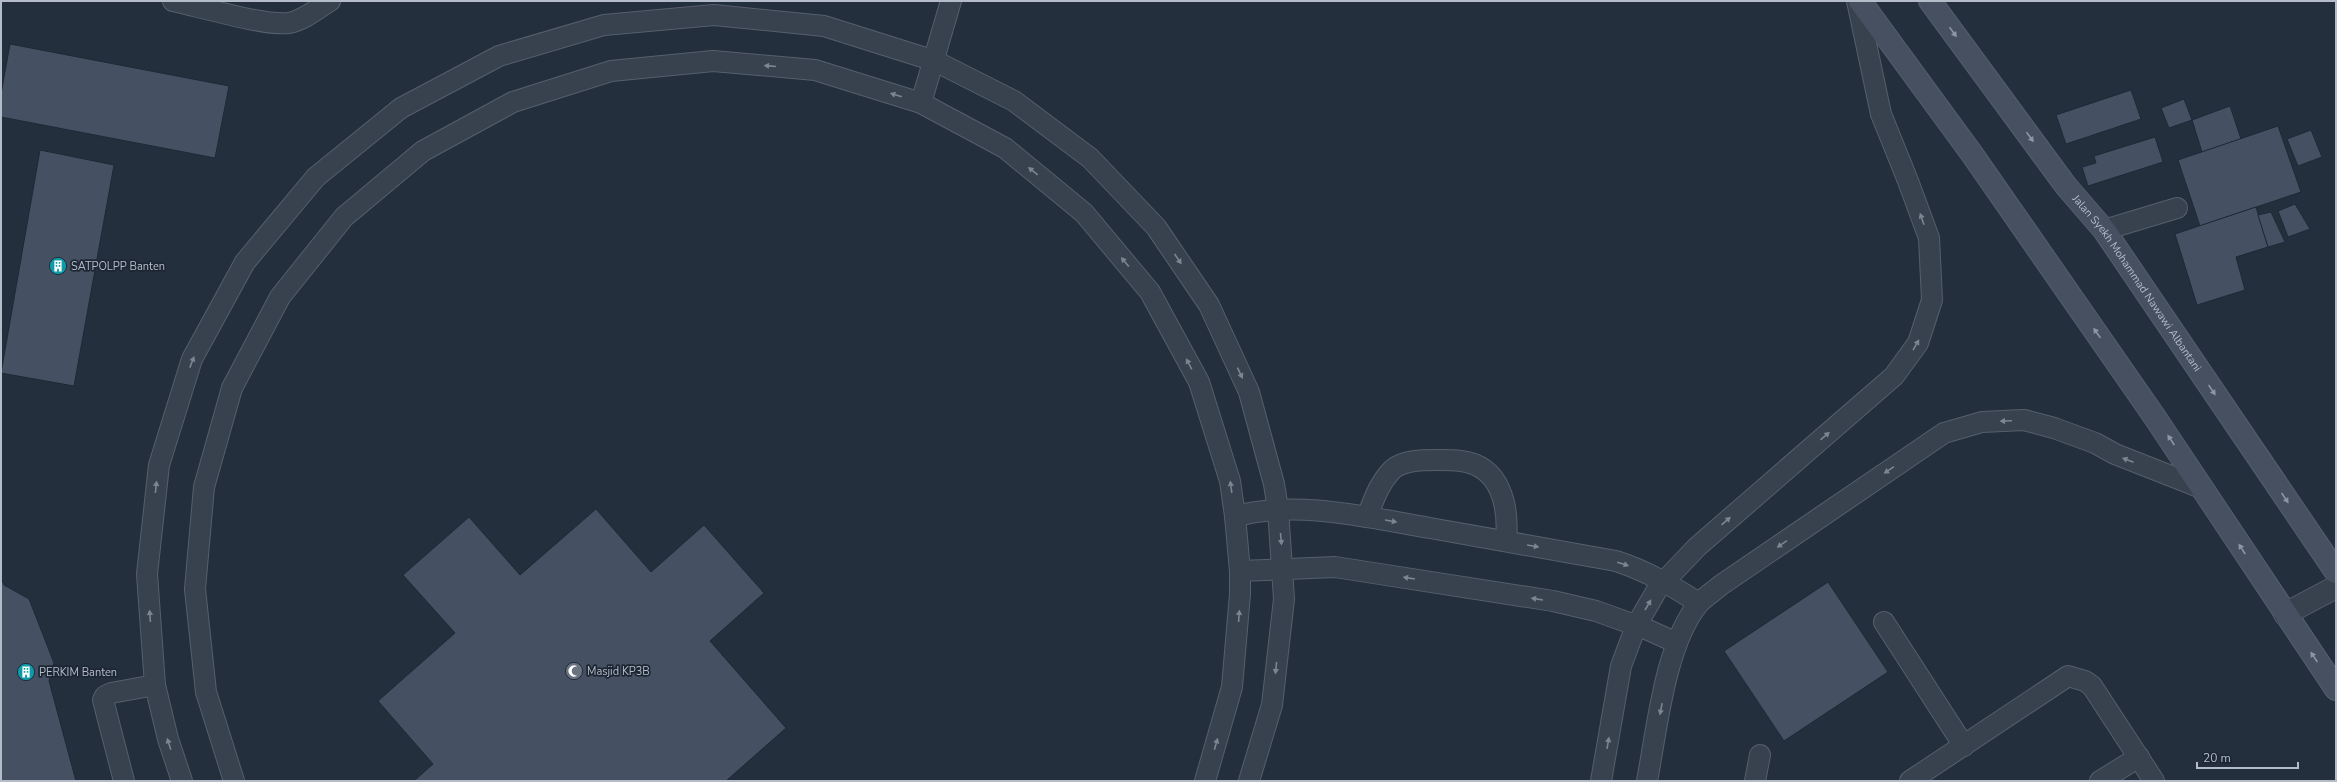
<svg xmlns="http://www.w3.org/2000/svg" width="2337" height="782" viewBox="0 0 2337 782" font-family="'Nunito Sans',sans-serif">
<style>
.building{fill:#455162;stroke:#1f2835}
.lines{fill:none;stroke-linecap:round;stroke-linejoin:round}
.service-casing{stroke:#565f6c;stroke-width:22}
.minor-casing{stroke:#565f6c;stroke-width:24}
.secondary-casing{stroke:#565f6c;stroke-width:24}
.service{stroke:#38414e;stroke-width:20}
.minor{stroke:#38414e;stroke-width:22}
.secondary{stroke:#465061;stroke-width:22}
.oneway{fill:#8e96a5}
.oneway2{fill:#7c8592}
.labels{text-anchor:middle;stroke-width:3.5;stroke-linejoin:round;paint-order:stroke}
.poi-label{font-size:11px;fill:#b4bcc9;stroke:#1d2633;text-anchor:start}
.street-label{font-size:11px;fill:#b4bcc9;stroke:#1d2633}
</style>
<rect width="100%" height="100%" fill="#242f3e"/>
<g class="building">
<polygon points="10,44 229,86 215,158 1,117 1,94"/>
<polygon points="2131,90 2141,119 2066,144 2056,115"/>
<polygon points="2184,99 2192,120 2169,128 2161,108"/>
<polygon points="2230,106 2241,139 2202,152 2192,120"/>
<polygon points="2278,126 2301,192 2200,226 2178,160"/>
<polygon points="2311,130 2322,157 2298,166 2287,139"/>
<polygon points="2155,137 2163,162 2088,186 2082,167 2096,163 2094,156"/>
<polygon points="40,150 114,165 74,386 1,373"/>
<polygon points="2295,204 2310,229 2288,237 2278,211"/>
<polygon points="2256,207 2268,247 2236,257 2245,290 2197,305 2175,234"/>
<polygon points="2271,212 2285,242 2268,247 2258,215"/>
<polygon points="596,509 651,572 704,525 764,593 710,641 786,728 726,781 414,781 433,764 378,701 455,633 403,575 469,517 520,575"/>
<polygon points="1,578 4,585 29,599 54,663 49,681 76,781 1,781"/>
<polygon points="1828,582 1888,672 1784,741 1724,651"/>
</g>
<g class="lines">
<defs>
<g id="service">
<path d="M173 1C201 7 264 26 289 23 304 20 317 9 330 1"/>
<polyline points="921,103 951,1"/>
<polyline points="2104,230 2177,208"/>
<path d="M1235 516C1300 500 1365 517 1430 528 1492 539 1554 550 1616 561 1647 571 1672 586 1699 603"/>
<path d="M1367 517C1374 499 1379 483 1393 469 1404 460 1423 460 1437 460 1445 460 1453 460 1461 461 1502 466 1509 508 1506 541"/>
<polyline points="1240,571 1335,567 1553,601 1596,611 1646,629 1677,643"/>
<polyline points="1884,622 1964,746"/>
<polyline points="124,781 103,700 105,696 111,693 155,685"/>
<polyline points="182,781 168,739 155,685 147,574 159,465 192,359 245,262 316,177 401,108 499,56 604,25 714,15 824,26 935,61 1014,101 1090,158 1156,227 1209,305 1249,392 1274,484 1278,509 1284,599 1272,705 1249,781"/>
<polyline points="234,781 206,692 195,589 204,487 232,388 280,297 344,217 423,151 513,102 611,71 713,61 815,70 921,103 1005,148 1084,213 1150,292 1199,382 1230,481 1235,516 1240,571 1240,594 1232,687 1205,781"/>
<polyline points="1601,781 1621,666 1636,626 1658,588 1697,547 1894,376 1918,343 1932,300 1929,238 1908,181 1881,114 1857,1"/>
<path d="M1647 781C1657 729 1665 644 1699 603 1705 597 1714 591 1721 585L1944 433 1982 422 2024 420 2054 428 2095 443 2115 454 2204 489"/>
<polyline points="1755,781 1760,755"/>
<polyline points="1910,781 2068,676 2085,681 2092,686 2154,781"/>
<polyline points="2100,781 2139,757"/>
</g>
<polyline id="minor" points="2285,614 2336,587"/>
<g id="secondary">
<polyline points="1860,1 1972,154 2154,416 2336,689"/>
<path id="s1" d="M1930 1 2066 186 2104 230 2336 572"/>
</g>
</defs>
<use href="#service" class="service-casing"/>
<use href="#minor" class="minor-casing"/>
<use href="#secondary" class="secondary-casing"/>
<use href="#service" class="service"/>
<use href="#minor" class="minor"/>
<use href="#secondary" class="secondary"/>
</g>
<defs><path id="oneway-solid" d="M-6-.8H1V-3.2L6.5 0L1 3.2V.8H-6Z"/></defs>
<g class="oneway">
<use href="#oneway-solid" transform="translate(1953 32) rotate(54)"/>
<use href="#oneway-solid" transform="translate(2030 137) rotate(54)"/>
<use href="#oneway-solid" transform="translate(2097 333) rotate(-125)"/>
<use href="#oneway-solid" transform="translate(2212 390) rotate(56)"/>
<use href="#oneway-solid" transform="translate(2171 440) rotate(-124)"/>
<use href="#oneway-solid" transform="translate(2285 498) rotate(56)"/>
<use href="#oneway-solid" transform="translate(2242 549) rotate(-123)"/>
<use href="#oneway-solid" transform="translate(2314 657) rotate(-124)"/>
</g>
<g class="oneway2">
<use href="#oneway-solid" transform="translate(770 66) rotate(-175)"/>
<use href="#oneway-solid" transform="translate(896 95) rotate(-163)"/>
<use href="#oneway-solid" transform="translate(1033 171) rotate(-141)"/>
<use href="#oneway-solid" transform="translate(1922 219) rotate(-109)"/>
<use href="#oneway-solid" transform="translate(1178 259) rotate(56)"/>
<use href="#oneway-solid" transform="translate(1125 262) rotate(-130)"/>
<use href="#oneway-solid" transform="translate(1916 345) rotate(-60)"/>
<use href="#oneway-solid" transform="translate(192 362) rotate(-69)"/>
<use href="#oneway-solid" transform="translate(1189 364) rotate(-118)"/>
<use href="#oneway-solid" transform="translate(1240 373) rotate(65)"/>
<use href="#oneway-solid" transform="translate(2006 421) rotate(177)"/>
<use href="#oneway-solid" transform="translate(1825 436) rotate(-41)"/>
<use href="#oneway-solid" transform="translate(2128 460) rotate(-159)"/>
<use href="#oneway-solid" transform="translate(1889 470) rotate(146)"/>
<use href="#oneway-solid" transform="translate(156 487) rotate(-84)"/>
<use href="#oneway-solid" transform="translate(1231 487) rotate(-98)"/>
<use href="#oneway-solid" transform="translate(1391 521) rotate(10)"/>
<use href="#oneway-solid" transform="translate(1726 521) rotate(-41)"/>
<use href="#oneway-solid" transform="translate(1281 539) rotate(85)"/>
<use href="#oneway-solid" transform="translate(1782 544) rotate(146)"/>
<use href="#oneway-solid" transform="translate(1533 546) rotate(10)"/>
<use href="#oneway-solid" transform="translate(1623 564) rotate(18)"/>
<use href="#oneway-solid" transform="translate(1409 578) rotate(-171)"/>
<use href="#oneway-solid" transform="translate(1537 599) rotate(-171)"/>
<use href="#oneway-solid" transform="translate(1648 605) rotate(-60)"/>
<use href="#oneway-solid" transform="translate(150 616) rotate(-94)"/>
<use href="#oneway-solid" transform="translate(1239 616) rotate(-86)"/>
<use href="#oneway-solid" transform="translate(1276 668) rotate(96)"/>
<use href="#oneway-solid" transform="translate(1661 709) rotate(101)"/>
<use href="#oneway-solid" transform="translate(1608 743) rotate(-80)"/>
<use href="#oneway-solid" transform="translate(169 744) rotate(-108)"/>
<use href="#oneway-solid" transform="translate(1216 744) rotate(-74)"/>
</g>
<defs>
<symbol id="building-disc" viewBox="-11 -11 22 22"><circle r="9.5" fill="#0f9aa8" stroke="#1d2633"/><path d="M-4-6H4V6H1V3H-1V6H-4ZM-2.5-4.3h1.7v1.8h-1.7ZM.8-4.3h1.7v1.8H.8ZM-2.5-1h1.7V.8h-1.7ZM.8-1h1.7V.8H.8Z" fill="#fff"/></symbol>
<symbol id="mosque-disc" viewBox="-11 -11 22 22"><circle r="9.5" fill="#6b7280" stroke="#1d2633"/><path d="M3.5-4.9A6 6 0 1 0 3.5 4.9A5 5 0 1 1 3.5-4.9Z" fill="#fff"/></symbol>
</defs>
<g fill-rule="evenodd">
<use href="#building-disc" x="48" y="256" width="20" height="20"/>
<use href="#mosque-disc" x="564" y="661" width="20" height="20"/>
<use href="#building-disc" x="16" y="662" width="20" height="20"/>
</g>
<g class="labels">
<g class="poi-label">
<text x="71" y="270">SATPOLPP Banten</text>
<text x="587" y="675">Masjid KP3B</text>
<text x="39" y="676">PERKIM Banten</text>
</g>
<g class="street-label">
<text dy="4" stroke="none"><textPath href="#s1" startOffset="350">Jalan Syekh Mohammad Nawawi Albantani</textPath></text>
</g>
</g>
<rect width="2337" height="782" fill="none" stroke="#b4bcc9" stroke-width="4"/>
<path d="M2197 762v6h101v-6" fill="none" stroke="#b4bcc9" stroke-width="2"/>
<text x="2203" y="762" font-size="12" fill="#b4bcc9" stroke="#1d2633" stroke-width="3" paint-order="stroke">20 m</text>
</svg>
